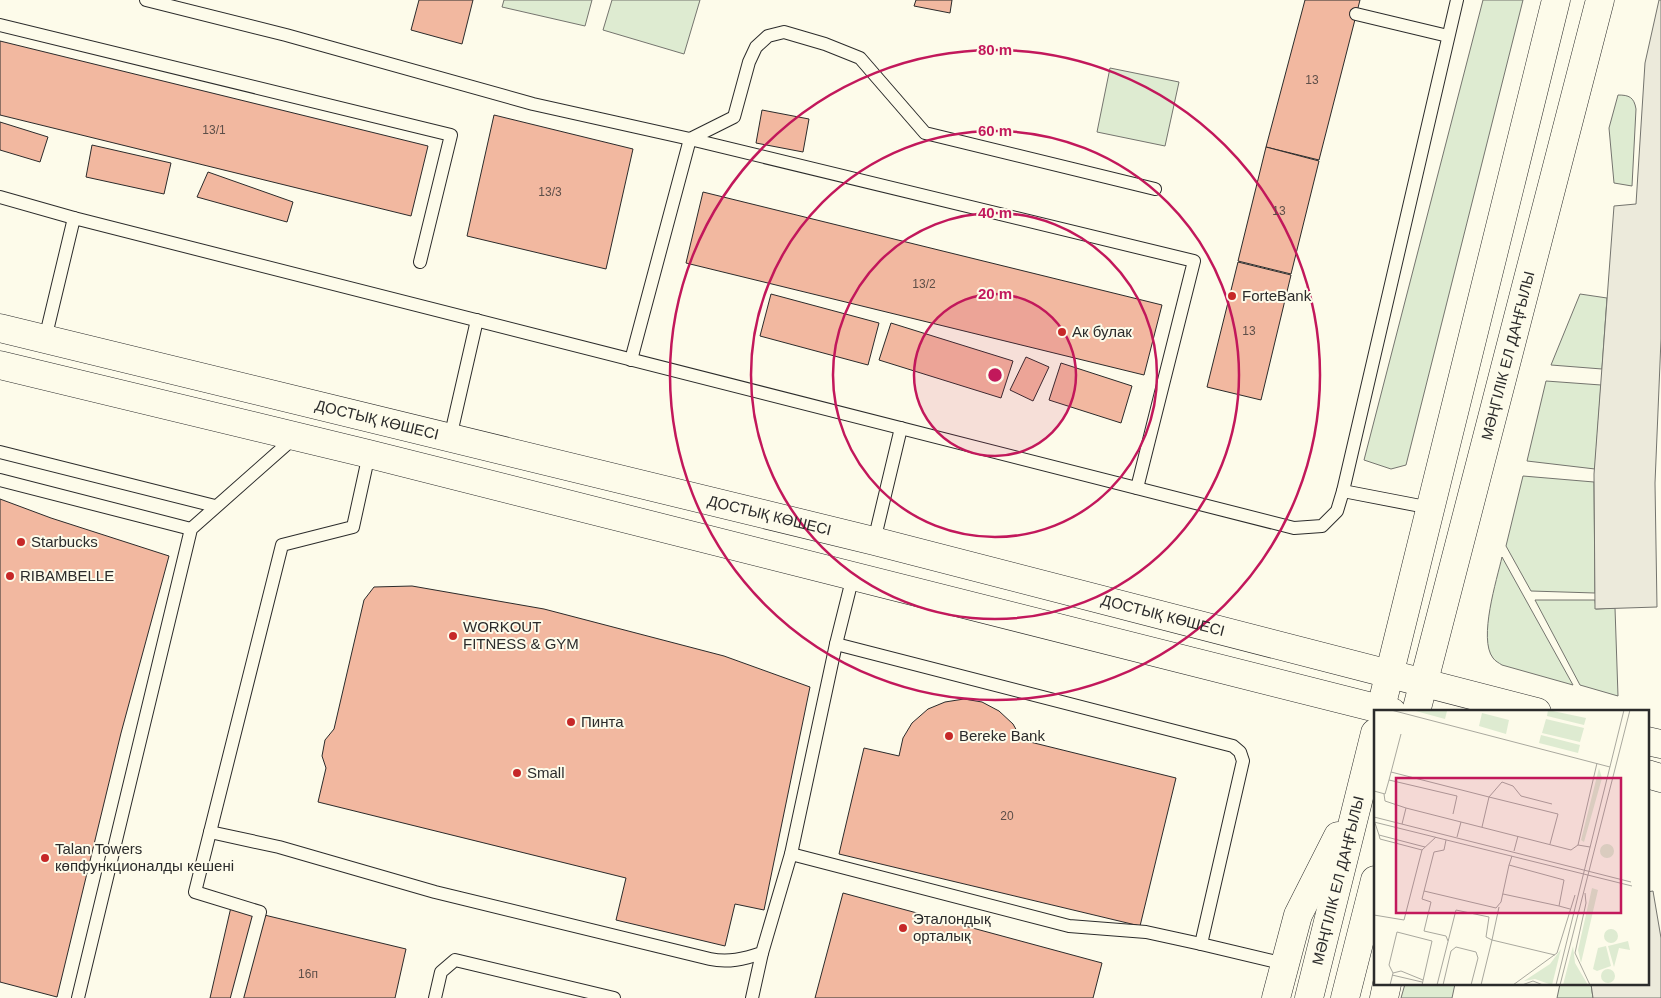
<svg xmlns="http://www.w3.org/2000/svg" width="1661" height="998" viewBox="0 0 1661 998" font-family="Helvetica,sans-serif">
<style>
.green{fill:#deebd1;stroke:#74746e}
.parking{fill:#eceadb;stroke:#74746e}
.building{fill:#f2b8a0;stroke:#2b2b2b}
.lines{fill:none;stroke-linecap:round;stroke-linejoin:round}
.service-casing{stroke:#2b2b2b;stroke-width:14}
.tertiary-casing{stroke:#2b2b2b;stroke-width:29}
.secondary-casing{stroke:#2b2b2b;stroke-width:29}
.service{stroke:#fdfbea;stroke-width:12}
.tertiary{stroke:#fdfbea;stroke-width:28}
.secondary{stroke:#fdfbea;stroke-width:28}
.ring{fill:none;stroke:#c2185b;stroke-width:2.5}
.poi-dot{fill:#c62828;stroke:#fdfbea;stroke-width:2}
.labels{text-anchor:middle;stroke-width:4;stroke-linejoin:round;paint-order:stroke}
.number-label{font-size:12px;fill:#5d4e48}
.poi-label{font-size:15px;fill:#2b2b2b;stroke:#fdfbea;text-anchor:start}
.street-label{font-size:15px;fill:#2b2b2b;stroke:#fdfbea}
.inset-road{fill:none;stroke:#a9a89e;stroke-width:1}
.view{fill:#c2185b;fill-opacity:0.15;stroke:#c2185b;stroke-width:2.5}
.inset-edge{fill:none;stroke:#2b2b2b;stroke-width:2.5}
.centre{fill:#c2185b;stroke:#fdfbea;stroke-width:2.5}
.ring-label{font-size:15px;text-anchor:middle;font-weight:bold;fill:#c2185b;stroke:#fdfbea;stroke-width:4;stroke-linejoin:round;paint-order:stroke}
</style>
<rect width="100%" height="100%" fill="#fdfbea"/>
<g class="green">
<polygon points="504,0 592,0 585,26 502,7"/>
<polygon points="612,0 700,0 684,54 603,30"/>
<polygon points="1483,0 1523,0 1406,465 1391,469 1364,460"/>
<polygon points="1110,68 1179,82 1165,146 1097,132"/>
<path d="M1618 95C1629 95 1634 97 1636 109L1632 186 1614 183 1609 128Z"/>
<polygon points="1580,294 1607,298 1602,369 1551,365"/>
<polygon points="1546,381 1601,385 1595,469 1527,461"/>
<polygon points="1523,476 1594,482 1595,593 1531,591 1506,546"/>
<path d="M1502 557 1573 685 1502 665C1499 663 1495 661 1493 658 1478 639 1497 579 1502 557Z"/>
<polygon points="1535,600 1595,600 1596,609 1615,608 1618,696 1580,685"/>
<polygon points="1405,984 1455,984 1452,998 1401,998"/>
<polygon points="1560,984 1591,984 1593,998 1557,998"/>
</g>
<g class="parking">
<polygon points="1659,0 1661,0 1661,339 1655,483 1657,607 1595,609 1594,474 1614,206 1636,204 1645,63"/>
<polygon points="1653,891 1661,938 1661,998 1593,998 1591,984 1647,984 1647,892"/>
</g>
<g class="building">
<polygon points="419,0 473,0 462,44 411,30"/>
<polygon points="916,0 952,0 950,13 914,6"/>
<polygon points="1305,0 1360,0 1319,160 1266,147"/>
<polygon points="0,41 428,146 411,216 0,115"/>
<polygon points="762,110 809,119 803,152 756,143"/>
<polygon points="494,115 633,149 606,269 467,236"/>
<polygon points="0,122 48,137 40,162 0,150"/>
<polygon points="92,145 171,163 164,194 86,177"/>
<polygon points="1266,147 1319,161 1291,274 1238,261"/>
<polygon points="208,172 293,202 287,222 197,197"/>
<polygon points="703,192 1162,305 1144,375 686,263"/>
<polygon points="1238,262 1291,275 1261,400 1207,387"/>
<polygon points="771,294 879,323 868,365 760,336"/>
<polygon points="891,323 1013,361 1001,398 879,360"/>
<polygon points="1026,357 1049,367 1033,401 1010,390"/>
<polygon points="1061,363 1132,386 1121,423 1049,400"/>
<polygon points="0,499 51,518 169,556 121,733 57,997 0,982"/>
<polygon points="412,586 544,609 724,656 810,687 764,910 735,904 725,946 616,920 626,878 318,802 326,768 322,756 325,740 334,729 364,600 374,587"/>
<polygon points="964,699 982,702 999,711 1013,724 1022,740 1176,778 1140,926 839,854 864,748 899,756 903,738 912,723 928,709 945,702"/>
<polygon points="843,893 1102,963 1093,998 815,998"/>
<polygon points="231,907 406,949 395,998 210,998"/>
</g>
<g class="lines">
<defs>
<g id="service">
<polyline points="146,0 286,35 533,104 690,139 734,117 749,62 756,47 768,36 784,32 825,44 860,58 925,133 1155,189"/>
<polyline points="1356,14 1448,36"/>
<polyline points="0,25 451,135 420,262"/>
<polyline points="0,197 74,218"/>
<polyline points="45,339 74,218 1294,528 1322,526 1337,511 1343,491"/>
<polyline points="631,360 690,139 1194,261 1137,488"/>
<polyline points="450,438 477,320"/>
<polyline points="0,452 215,506"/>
<polyline points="0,480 191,529"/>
<polyline points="1431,508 1343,491 1457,0"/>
<polyline points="874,541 901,428"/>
<polyline points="853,576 836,644 1233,746 1240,752 1243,761 1201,944 1285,964"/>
<path d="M210 832 279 847 435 892 710 959C728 963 744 959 762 953L791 854 836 644"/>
<polyline points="791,854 1069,926 1146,932 1201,944"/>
<polyline points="78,998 191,529 295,437"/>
<polyline points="237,998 260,912 195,892 282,545 353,527 369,454"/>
<polyline points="435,998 441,972 455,960 614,998"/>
<polyline points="752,998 762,953"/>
</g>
<g id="tertiary">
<path id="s1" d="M0 328 874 541 1537 712"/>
<polyline points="0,365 369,454 1392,712"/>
<polyline points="1647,741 1661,744"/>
<polyline points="1647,774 1661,778"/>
</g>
<g id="secondary">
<polyline points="1380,712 1556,0"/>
<path id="s2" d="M1416 712 1600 0"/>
<polyline points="1276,998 1298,915 1338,836"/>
<path id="s3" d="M1309 998 1375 733"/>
<polyline points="1345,998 1375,880"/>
<polyline points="1384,998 1387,984"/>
</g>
</defs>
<use href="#service" class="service-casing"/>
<use href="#tertiary" class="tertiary-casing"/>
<use href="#secondary" class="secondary-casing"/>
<use href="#service" class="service"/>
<use href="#tertiary" class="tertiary"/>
<use href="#secondary" class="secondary"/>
</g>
<circle cx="995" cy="375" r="81" fill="#c2185b" fill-opacity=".12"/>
<g class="ring">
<circle cx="995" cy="375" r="81"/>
<circle cx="995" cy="375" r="162"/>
<circle cx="995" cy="375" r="244"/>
<circle cx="995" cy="375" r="325"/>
</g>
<g class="poi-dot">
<circle cx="1232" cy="296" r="5"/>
<circle cx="1062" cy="332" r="5"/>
<circle cx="21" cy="542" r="5"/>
<circle cx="10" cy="576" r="5"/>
<circle cx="453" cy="636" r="5"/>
<circle cx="571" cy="722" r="5"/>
<circle cx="949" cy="736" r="5"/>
<circle cx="517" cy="773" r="5"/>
<circle cx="45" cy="858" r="5"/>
<circle cx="903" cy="928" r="5"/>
</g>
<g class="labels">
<g class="number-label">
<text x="1312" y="84">13</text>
<text x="214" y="134">13/1</text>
<text x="550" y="196">13/3</text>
<text x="1279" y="215">13</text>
<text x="924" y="288">13/2</text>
<text x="1249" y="335">13</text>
<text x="1007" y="820">20</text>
<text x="308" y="978">16п</text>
</g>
<g class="poi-label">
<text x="1242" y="301">ForteBank</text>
<text x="1072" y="337">Ак булак</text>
<text x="31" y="547">Starbucks</text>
<text x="20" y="581">RIBAMBELLE</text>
<text x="463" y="632">WORKOUT<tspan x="463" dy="17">FITNESS &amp; GYM</tspan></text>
<text x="581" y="727">Пинта</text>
<text x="959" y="741">Bereke Bank</text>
<text x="527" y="778">Small</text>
<text x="55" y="854">Talan Towers<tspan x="55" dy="17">көпфункционалды кешені</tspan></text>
<text x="913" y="924">Эталондық<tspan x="913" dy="17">орталық</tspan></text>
</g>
<g class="street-label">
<text dy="5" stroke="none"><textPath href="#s2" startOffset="368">МӘҢГІЛІК ЕЛ ДАҢҒЫЛЫ</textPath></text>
<text dy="5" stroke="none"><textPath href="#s1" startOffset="388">ДОСТЫҚ КӨШЕСІ</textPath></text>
<text dy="5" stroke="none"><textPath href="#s1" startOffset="792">ДОСТЫҚ КӨШЕСІ</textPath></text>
<text dy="5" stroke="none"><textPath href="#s1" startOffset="1198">ДОСТЫҚ КӨШЕСІ</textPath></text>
<text dy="5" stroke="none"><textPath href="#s3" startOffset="121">МӘҢГІЛІК ЕЛ ДАҢҒЫЛЫ</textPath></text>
</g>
</g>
<g transform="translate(1374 710)">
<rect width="275" height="275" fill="#fdfbea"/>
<path d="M38 0H68L73 1 71 9ZM174 0 212 8 210 15 173 6ZM108 3 135 10 132 24 105 16ZM172 9 210 18 206 32 168 23ZM167 25 206 35 204 43 165 33ZM225 58 228 68 210 132 207 130ZM226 141a7 7 0 1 1 14 0a7 7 0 1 1-14 0ZM218 178 224 180 207 253 204 240ZM230 226a7 7 0 1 1 14 0a7 7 0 1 1-14 0ZM254 231 256 240 245 238 240 257 234 236ZM199 236 201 253 214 275H189ZM232 236 237 256 223 261 219 259 224 238ZM187 239 178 275 161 269 150 271 176 254ZM227 266a7 7 0 1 1 14 0a7 7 0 1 1-14 0Z" fill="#deebd1"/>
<path class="inset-road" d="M17 0 236 57M17 62 115 87 128 72 139 76 147 86 178 94M15 70 27 24M0 81 11 84 15 70 83 86 79 104M10 84 11 91 32 98M0 107 257 172M0 112 258 176M1 113 5 125 51 137M28 114 32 98 197 140 204 135M108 117 115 87 184 104 176 134M5 125 6 129 48 140M83 127 87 112M72 130 70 140 60 142 48 189 57 192 50 221 72 226 74 231M216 137 204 135 223 53M140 141 144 126M138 146 135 155 190 170 185 196 196 199M50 181 122 198 127 192 135 155M211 183 212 193 201 243 216 275M129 184 185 196M0 205 30 210 48 140 62 127M19 263 27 261 49 270M18 265 48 272M16 275 19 263 15 255 23 222 58 231 48 275M63 275 82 200 115 207 112 227 118 230 125 197M69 275 77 241 82 237 102 242 104 248 97 275M107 275 118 230 181 245M139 275 183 243 201 185M148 275 159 271 169 275M182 275 250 0M186 275 256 0"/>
<path class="view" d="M22 68H247V203H22Z"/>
<rect width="275" height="275" class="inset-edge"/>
</g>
<circle cx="995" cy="375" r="8" class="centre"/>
<g class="ring-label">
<text x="995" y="55">80 m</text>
<text x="995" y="136">60 m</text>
<text x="995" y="218">40 m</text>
<text x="995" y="299">20 m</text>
</g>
</svg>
